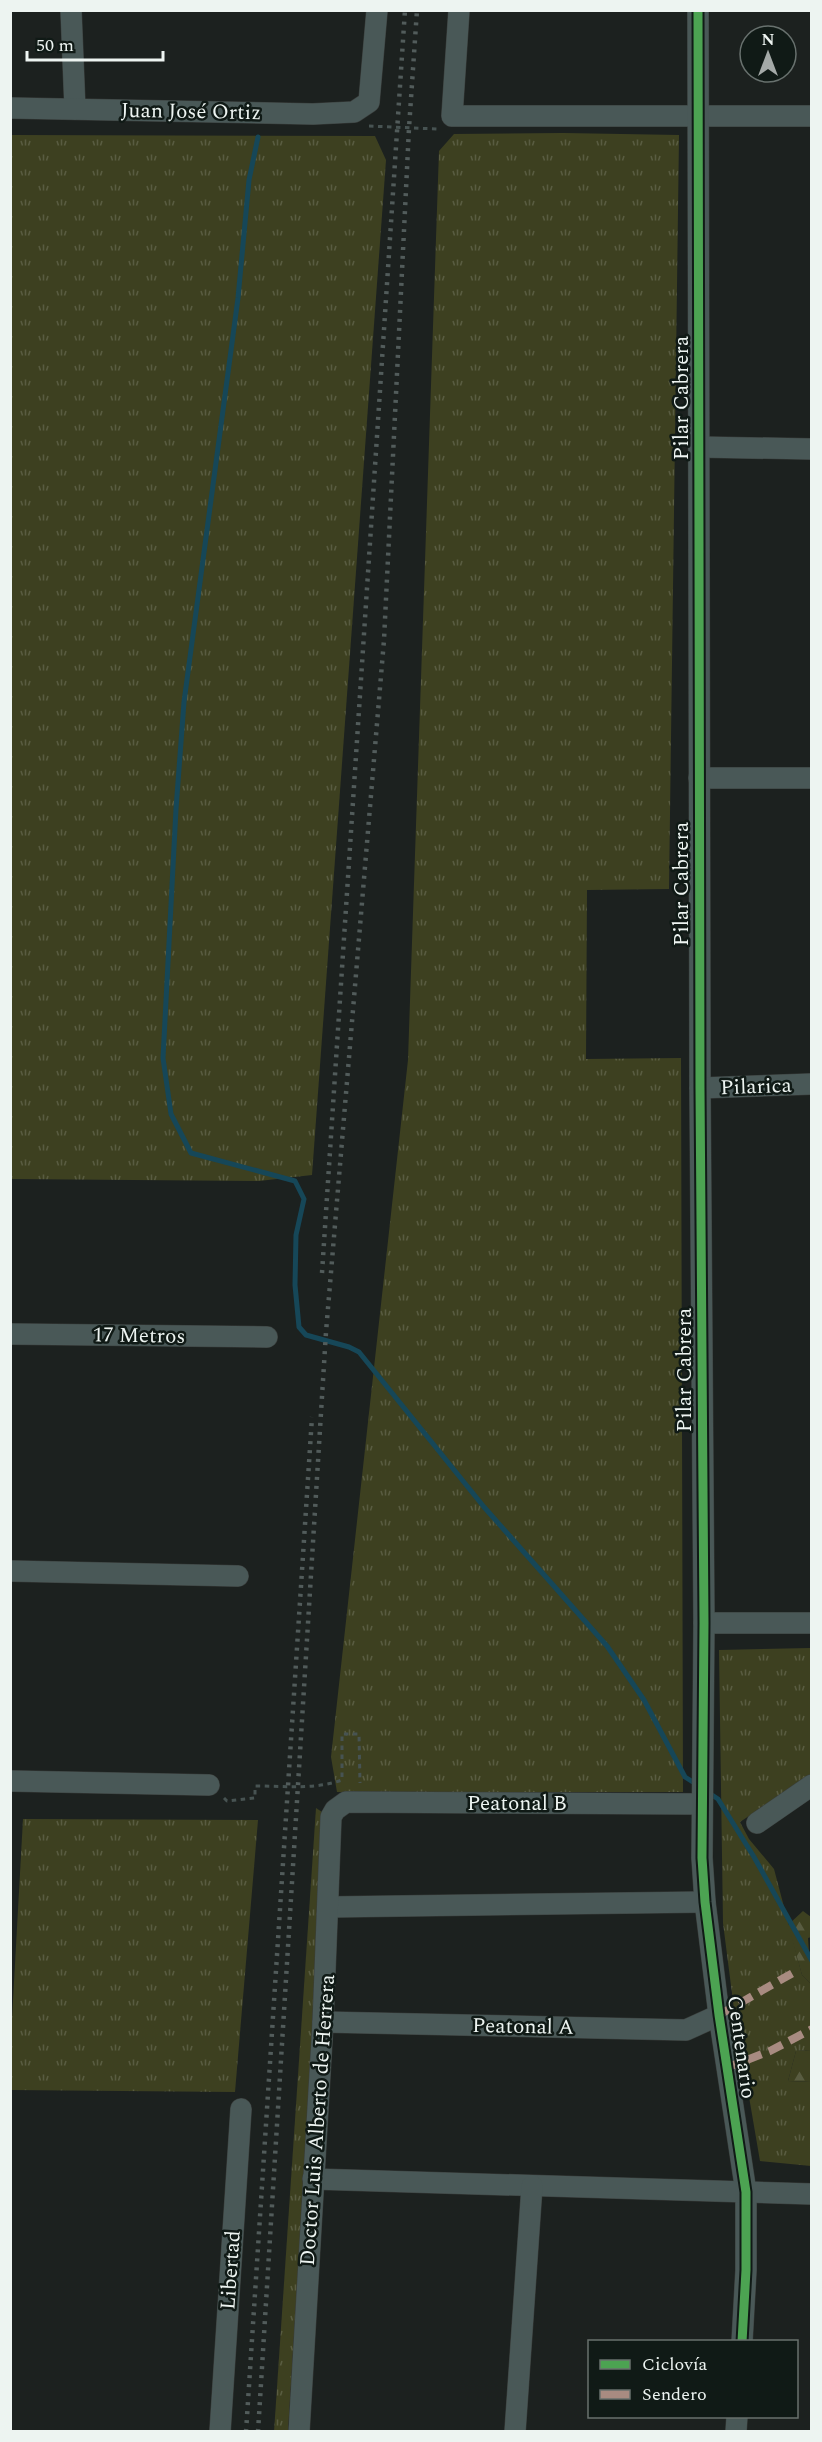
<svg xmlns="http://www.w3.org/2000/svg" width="822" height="2442" viewBox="0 0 822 2442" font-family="Spectral,serif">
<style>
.grass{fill:url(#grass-tufts)}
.forest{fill:url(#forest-firs)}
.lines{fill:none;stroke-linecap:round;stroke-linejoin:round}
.stream{stroke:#164758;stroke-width:5}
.minor-casing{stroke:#3a3e3c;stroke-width:22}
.path{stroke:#475352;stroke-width:3;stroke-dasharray:4.5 4.5;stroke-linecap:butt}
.minor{stroke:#495857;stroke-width:21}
.rail{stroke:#525c5b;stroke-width:4.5;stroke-dasharray:3 6;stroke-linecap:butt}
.quiet{stroke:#a88b81;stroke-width:8;stroke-dasharray:15 8;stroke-linecap:butt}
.cycleway-casing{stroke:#101a16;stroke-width:13}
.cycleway{stroke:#4ca352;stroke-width:9}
.labels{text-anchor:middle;stroke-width:5;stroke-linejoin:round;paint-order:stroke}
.street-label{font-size:21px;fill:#edf4f1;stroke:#101a16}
</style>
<defs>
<pattern id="grass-tufts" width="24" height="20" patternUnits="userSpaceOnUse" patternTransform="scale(1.5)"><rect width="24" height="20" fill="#3d4020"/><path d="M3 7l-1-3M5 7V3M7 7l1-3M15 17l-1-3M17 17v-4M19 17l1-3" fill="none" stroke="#595c41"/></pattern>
<pattern id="forest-firs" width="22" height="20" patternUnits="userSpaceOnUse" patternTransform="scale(1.5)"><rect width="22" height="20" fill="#3d4020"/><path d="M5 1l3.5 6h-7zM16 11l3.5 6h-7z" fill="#595c41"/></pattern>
</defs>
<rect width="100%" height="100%" fill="#1c211f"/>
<g class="grass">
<polygon points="563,133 679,135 669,889 587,890 586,1059 681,1058 683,1792 337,1792 331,1757 408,1060 439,151 454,134"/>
<polygon points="11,135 375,136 386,160 312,1175 259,1181 11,1179"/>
<polygon points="811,1648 811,1774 740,1822 749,1839 774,1869 802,1975 811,1984 811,2050 796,2051 788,2081 811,2082 811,2166 760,2161 734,2009 723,1923 719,1650"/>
<polygon points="316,1808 322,1812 314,2021 288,2431 274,2432"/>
<polygon points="23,1819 258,1820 235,2092 11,2090 11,2037"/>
</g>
<g class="forest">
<polygon points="803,1911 811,1917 811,1937 808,1938 809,1953 811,1953 811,1984 802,1975 788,1925"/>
<polygon points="811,2050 811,2082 788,2081 796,2051"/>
</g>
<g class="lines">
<g class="stream">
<polyline points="258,137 249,180 238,298 184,702 176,809 163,1058 171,1114 191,1153 295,1181 304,1199 296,1235 295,1285 299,1327 306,1335 349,1347 359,1352 484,1507 607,1646 644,1700 685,1777 696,1784"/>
<polyline points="709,1793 718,1799 754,1857 812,1961"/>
</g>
<defs>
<g id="minor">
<polyline points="71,10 75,109"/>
<polyline points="459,10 452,116 812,116"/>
<polyline points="698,10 700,1088 704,1623 702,1858 705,1902 719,2015 746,2192 746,2270 742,2342"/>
<polyline points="10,108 313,114 354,112 369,102 377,10"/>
<polyline points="699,447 812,449"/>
<polyline points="699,778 812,778"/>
<polyline points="700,1088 812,1084"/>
<polyline points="10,1334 267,1337"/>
<polyline points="10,1571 238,1576"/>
<polyline points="704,1623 812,1623"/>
<polyline points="10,1781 209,1785"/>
<polyline points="757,1823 812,1785"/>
<polyline points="329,1907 705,1902"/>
<polyline points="323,2022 686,2030 719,2015"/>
<polyline points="313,2179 812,2194"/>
<polyline points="220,2432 241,2109"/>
<polyline points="299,2432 323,2022 331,1817 335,1810 346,1802 701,1804"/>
<polyline points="515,2432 532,2186"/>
<polyline points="736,2432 737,2416"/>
</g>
</defs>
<use href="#minor" class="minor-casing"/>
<g class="path">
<polyline points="369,126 437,129"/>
<path d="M224 1798 227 1801 255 1798V1786C285 1786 314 1790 342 1780V1734H359L360 1783"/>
</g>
<use href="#minor" class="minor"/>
<g class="rail">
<polyline points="322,1273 405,10"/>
<polyline points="246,2432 312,1417"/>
<polyline points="258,2432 326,1332 384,640 409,128 417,10"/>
</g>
<g class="quiet">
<polyline points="719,2015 798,1970"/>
<polyline points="726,2068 770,2051 812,2029"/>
</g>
<defs>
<polyline id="cycleway" points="698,10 700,1088 704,1623 702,1858 705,1902 719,2015 746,2192 746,2270 742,2342"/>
</defs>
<use href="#cycleway" class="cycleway-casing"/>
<use href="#cycleway" class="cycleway"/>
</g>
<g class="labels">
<g class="street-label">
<text transform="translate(191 111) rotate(1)" y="7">Juan José Ortiz</text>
<text transform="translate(681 398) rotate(-90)" y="7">Pilar Cabrera</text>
<text transform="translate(681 884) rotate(-90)" y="7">Pilar Cabrera</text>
<text transform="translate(756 1086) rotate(-2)" y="7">Pilarica</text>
<text transform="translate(139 1335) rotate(1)" y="7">17 Metros</text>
<text transform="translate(684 1370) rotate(-90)" y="7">Pilar Cabrera</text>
<text x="517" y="1810">Peatonal B</text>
<text transform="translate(523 2026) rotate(1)" y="7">Peatonal A</text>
<text transform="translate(742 2047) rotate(82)" y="7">Centenario</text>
<text transform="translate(317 2120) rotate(-86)" y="7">Doctor Luis Alberto de Herrera</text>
<text transform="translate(230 2270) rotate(-86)" y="7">Libertad</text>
</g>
</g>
<rect width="822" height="2442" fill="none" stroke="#edf4f1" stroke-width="24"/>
<rect x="588" y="2340" width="210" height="78" fill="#101a16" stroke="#68716e" stroke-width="1.5"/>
<rect x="600" y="2360" width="30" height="9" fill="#4ca352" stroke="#68716e" stroke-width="1.5"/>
<text x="642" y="2370" font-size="18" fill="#edf4f1">Ciclovía</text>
<rect x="600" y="2390" width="30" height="9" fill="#a88b81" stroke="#68716e" stroke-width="1.5"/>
<text x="642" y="2400" font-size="18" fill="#edf4f1">Sendero</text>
<g transform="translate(768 54)"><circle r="28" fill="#101a16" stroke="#68716e" stroke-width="1.5"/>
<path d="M0-4.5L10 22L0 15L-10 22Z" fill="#a4aaa8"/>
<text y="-9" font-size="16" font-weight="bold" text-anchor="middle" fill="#edf4f1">N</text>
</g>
<path d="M27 51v9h136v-9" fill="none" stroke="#edf4f1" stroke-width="3"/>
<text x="36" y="51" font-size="18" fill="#edf4f1" stroke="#101a16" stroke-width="4.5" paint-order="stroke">50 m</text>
</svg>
